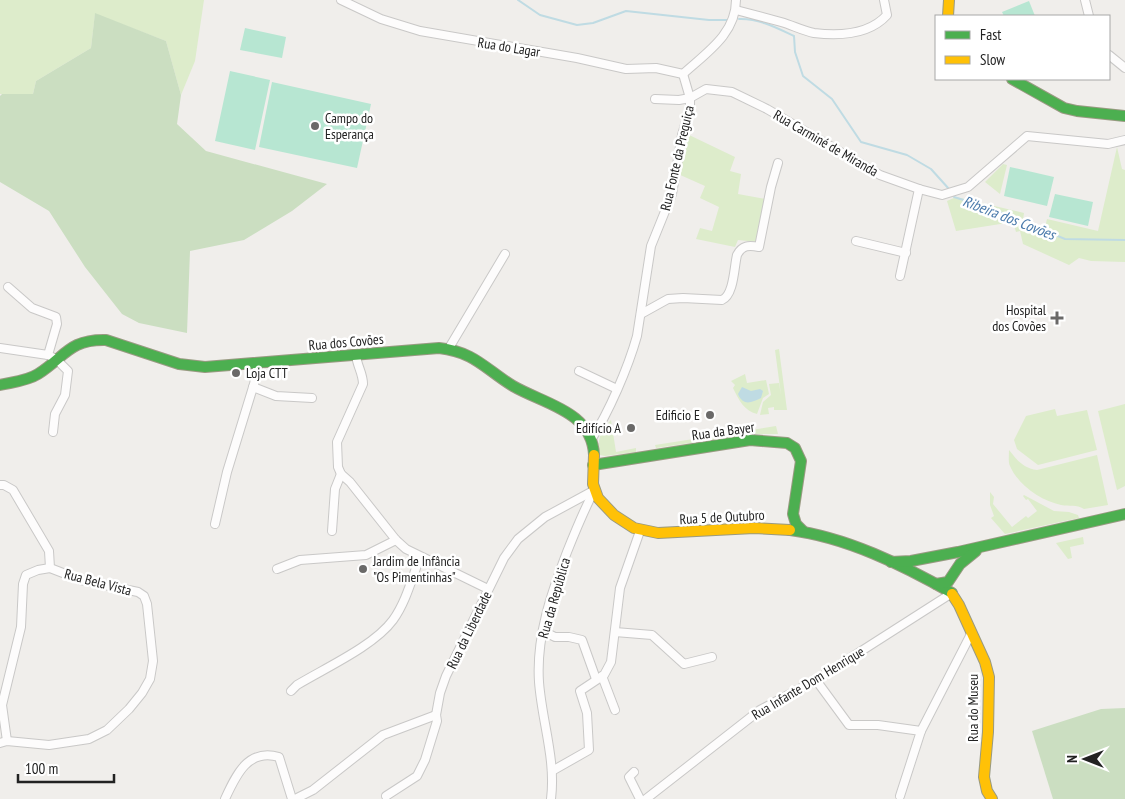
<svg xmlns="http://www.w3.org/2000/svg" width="1125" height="799" viewBox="0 0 1125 799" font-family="'PT Sans Narrow',sans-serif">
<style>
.grass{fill:#ddeccb}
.forest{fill:#cbdec1}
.pitch{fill:#b7e6d2}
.water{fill:#bfdbe3}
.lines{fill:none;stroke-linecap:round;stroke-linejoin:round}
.stream{stroke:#bfdbe3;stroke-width:2}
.street-casing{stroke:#c9c8c7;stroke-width:10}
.fast-casing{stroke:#999a82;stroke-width:12}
.slow-casing{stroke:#999a82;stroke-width:12}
.street{stroke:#fdfcfc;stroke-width:8}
.fast{stroke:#4caf50;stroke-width:10}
.slow{stroke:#ffc107;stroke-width:10}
.poi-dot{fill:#6a6968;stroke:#fff;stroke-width:2}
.labels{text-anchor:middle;stroke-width:5;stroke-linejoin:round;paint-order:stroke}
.street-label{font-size:14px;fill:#222;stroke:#fff}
.poi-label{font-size:14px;fill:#222;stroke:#fff;text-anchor:start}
.water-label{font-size:15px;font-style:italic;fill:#4a7aab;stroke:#fff}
</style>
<rect width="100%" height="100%" fill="#f0eeeb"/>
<g class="grass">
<polygon points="0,0 204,0 195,61 181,95 166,41 95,14 91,48 36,81 33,94 0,94"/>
<polygon points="685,133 735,157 730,171 741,174 738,194 766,199 758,242 738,240 735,247 696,239 700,228 712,231 719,207 700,198 705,186 678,174"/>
<polygon points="1117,147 1122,169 1125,170 1125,262 1091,261 1079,258 1069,265 1023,244 1020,231 1016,232 1013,222 956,231 947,201 956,197 1024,213 1023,220 1045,227 1047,219 1098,231"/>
<polygon points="1003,164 1007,165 1000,194 985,182"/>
<polygon points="779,349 787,410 774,410 774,407 768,408 769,414 760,415 763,402 771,395 769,384 779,383 781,395 775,350"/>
<path d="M745 374 747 383 766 380 769 394 763 398 757 414C744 411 739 400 733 388L735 385 731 381Z"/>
<polygon points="1125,404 1125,486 1117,490 1098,411"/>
<polygon points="1055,409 1057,416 1087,410 1097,450 1038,465 1017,449 1014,440 1026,416"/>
<path d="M611 420 616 452 636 448V452L605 456 600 455C596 441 601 430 611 420Z"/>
<polygon points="776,426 778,434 752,434 656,448 655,445"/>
<path d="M1009 450C1017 460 1023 468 1037 470L1097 455 1108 505 1084 509C1076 504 1070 507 1061 505 1041 501 1018 485 1010 466 1008 462 1009 455 1009 450Z"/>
<polygon points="990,492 994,497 993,504 1012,527 1026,516 1028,518 1037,511 1028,499 1026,500 1023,496 1024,495 1054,511 1069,512 1078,515 1079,518 1005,534 991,518 994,516 990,505"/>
<polygon points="1083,537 1084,544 1070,547 1072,558 1068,559 1056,543"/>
</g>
<g class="forest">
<polygon points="95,13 166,41 181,95 177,124 206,151 327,184 292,211 244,240 190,251 187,333 139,323 122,314 85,267 49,211 0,182 0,96 2,94 33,94 36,81 91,48"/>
<polygon points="1125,708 1125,799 1053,799 1032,731 1101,709"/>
</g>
<g class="pitch">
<polygon points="1029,1 1035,16 1004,16 1002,12"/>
<polygon points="245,28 286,37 282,58 240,50"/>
<polygon points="230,71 270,80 255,150 215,141"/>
<polygon points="272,82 371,104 357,168 259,147"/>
<polygon points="1010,167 1054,177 1047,206 1004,196"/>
<polygon points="1055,194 1093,202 1088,226 1049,217"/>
</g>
<path class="water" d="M742 387 751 391 760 389 763 391 761 398C751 403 743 406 738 394Z"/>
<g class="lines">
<g class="stream">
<polyline points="518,0 540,15 577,25 593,23 626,11 709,20 728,20"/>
<path d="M739 19C758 18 777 28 794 36L795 52 803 76 832 99 861 142 907 155 931 169 949 189"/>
<polyline points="954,197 995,210 1065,239 1125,240"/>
</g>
<defs>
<g id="street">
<polyline points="341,0 381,19 420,31 577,58 626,69 656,68 683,74"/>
<polyline points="1085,0 1089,16"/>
<path d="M736 10C751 14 766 18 781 22 792 25 803 31 814 33 839 36 869 35 887 15L884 0"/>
<polyline points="1109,55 1125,68"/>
<path d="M683 74C706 53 736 34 736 0"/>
<polyline points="655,99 679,100 690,98 706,89 732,92 767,109 880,175 919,189 942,195 968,187 1027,136 1108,144 1125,140"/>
<polyline points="856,241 906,253"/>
<polyline points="900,276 919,189"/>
<polyline points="8,287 32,308 56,317 57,324 48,355"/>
<path d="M641 314 668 299 683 298 722 300C734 295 734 267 737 255 742 245 749 245 759 247L771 187 778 163"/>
<polyline points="0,348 48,355 56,359 68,371 65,395 55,414 53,432"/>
<polyline points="449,348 505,254"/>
<path d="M356 355C357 366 363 373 363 384L337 442 338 467 341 474 350 482 396 540 406 549 488 589"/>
<polyline points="579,371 617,389"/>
<polyline points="253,387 276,396 312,398"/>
<path d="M591 440C609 412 628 368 637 336L651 246 672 194 682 135 690 108V98L683 74"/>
<polyline points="0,485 4,485 13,490 49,551 50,568 81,580 138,592 144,596 147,604 153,661 150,679 142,693 129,709 107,730 89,739 49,745 7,741 0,743"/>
<polyline points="215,524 227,472 254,384 258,364"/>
<polyline points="332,531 335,489 341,474"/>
<polyline points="277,569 300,560 366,555 396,540"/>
<polyline points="543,631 555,637 569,637 582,640 596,679"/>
<polyline points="615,632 652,635 684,664 712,657"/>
<polyline points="602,676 615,710"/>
<polyline points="816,680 849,725 878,725 921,731"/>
<path d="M291 691 297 685C325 668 374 646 393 620 406 602 412 578 420 557"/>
<polyline points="7,741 2,705 21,627 23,584 26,575 38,570 50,568"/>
<polyline points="552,771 589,750 587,713 580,691 604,675 611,662 620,588 640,531"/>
<polyline points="634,772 629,777 640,799"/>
<polyline points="386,796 417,776 425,760 437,721 436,715 440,693 446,676 504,558 518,539 545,517 593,491"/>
<polyline points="900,796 921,731 971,634"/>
<path d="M225 799C236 775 248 748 279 757L292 799"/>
<polyline points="295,799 313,790 383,735 436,715"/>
<path d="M551 799C556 759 542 722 539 682 536 637 551 594 567 552 575 532 583 512 593 493"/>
<polyline points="646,799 760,710 816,680 952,593"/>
</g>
<g id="fast">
<polyline points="1012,79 1064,108 1077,111 1125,116"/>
<path d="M0 385C13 382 27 381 38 374 65 357 69 339 106 340L179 364 205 367 439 348C475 352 485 369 513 386 544 404 592 411 594 455"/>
<polyline points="593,465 750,440 787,443 795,448 801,461 793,514 796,524 804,532"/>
<path d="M790 530C846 537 903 565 952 593"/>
<polyline points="891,562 911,561 958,552 1125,514"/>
<polyline points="936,584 948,582 960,564 976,551"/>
</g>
<g id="slow">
<polyline points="948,16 949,0"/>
<polyline points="594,455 593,484 598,498 614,515 634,528 658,533 754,528 790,530"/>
<polyline points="952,594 959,605 985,662 989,677 988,732 984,777 987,791 992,799"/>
</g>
</defs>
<use href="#street" class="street-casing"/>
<use href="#fast" class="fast-casing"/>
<use href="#slow" class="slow-casing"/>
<use href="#street" class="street"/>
<use href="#fast" class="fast"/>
<use href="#slow" class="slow"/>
</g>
<g class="poi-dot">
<circle cx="315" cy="126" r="5"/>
<path d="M1054.5 310.5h5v5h5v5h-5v5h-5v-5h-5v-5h5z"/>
<circle cx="236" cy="373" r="5"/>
<circle cx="710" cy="415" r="5"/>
<circle cx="631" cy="428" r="5"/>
<circle cx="363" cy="569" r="5"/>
</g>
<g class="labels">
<g class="street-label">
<text transform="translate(509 47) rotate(9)" y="5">Rua do Lagar</text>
<text transform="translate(826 143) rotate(30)" y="5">Rua Carminé de Miranda</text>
<text transform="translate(677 158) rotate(-77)" y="5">Rua Fonte da Preguiça</text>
<text transform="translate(346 342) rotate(-5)" y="5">Rua dos Covões</text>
<text transform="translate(723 431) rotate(-8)" y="5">Rua da Bayer</text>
<text transform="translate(722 517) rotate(-3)" y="5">Rua 5 de Outubro</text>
<text transform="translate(98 582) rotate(15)" y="5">Rua Bela Vista</text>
<text transform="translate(554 598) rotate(-74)" y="5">Rua da República</text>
<text transform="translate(469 630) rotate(-64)" y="5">Rua da Liberdade</text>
<text transform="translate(808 683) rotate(-31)" y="5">Rua Infante Dom Henrique</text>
<text transform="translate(973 708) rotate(-90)" y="5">Rua do Museu</text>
</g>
<g class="poi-label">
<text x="325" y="123">Campo do<tspan x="325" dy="16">Esperança</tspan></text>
<text x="1046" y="315" text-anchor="end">Hospital<tspan x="1046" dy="16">dos Covões</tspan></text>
<text x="246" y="378">Loja CTT</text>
<text x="700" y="420" text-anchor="end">Edificio E</text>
<text x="621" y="433" text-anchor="end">Edifício A</text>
<text x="373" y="566">Jardim de Infância<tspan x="373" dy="16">"Os Pimentinhas"</tspan></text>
</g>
<g class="water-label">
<text transform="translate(1009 218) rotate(21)" y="5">Ribeira dos Covões</text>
</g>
</g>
<rect x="935" y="15" width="175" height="65" fill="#ffffff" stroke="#a7a7a7"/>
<rect x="945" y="31" width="25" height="8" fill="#4caf50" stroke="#a7a7a7"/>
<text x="980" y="40" font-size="15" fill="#222222">Fast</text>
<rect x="945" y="56" width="25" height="8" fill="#ffc107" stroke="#a7a7a7"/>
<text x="980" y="65" font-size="15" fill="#222222">Slow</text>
<g transform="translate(1085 759) rotate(270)" stroke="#ffffff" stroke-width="4" paint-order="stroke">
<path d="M0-4L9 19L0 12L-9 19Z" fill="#222222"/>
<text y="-8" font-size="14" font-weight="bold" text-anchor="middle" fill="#222222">N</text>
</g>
<path d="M18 774v8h96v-8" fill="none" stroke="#222222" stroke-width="2.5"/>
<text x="25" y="774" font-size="15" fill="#222222" stroke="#ffffff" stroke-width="4" paint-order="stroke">100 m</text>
</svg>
